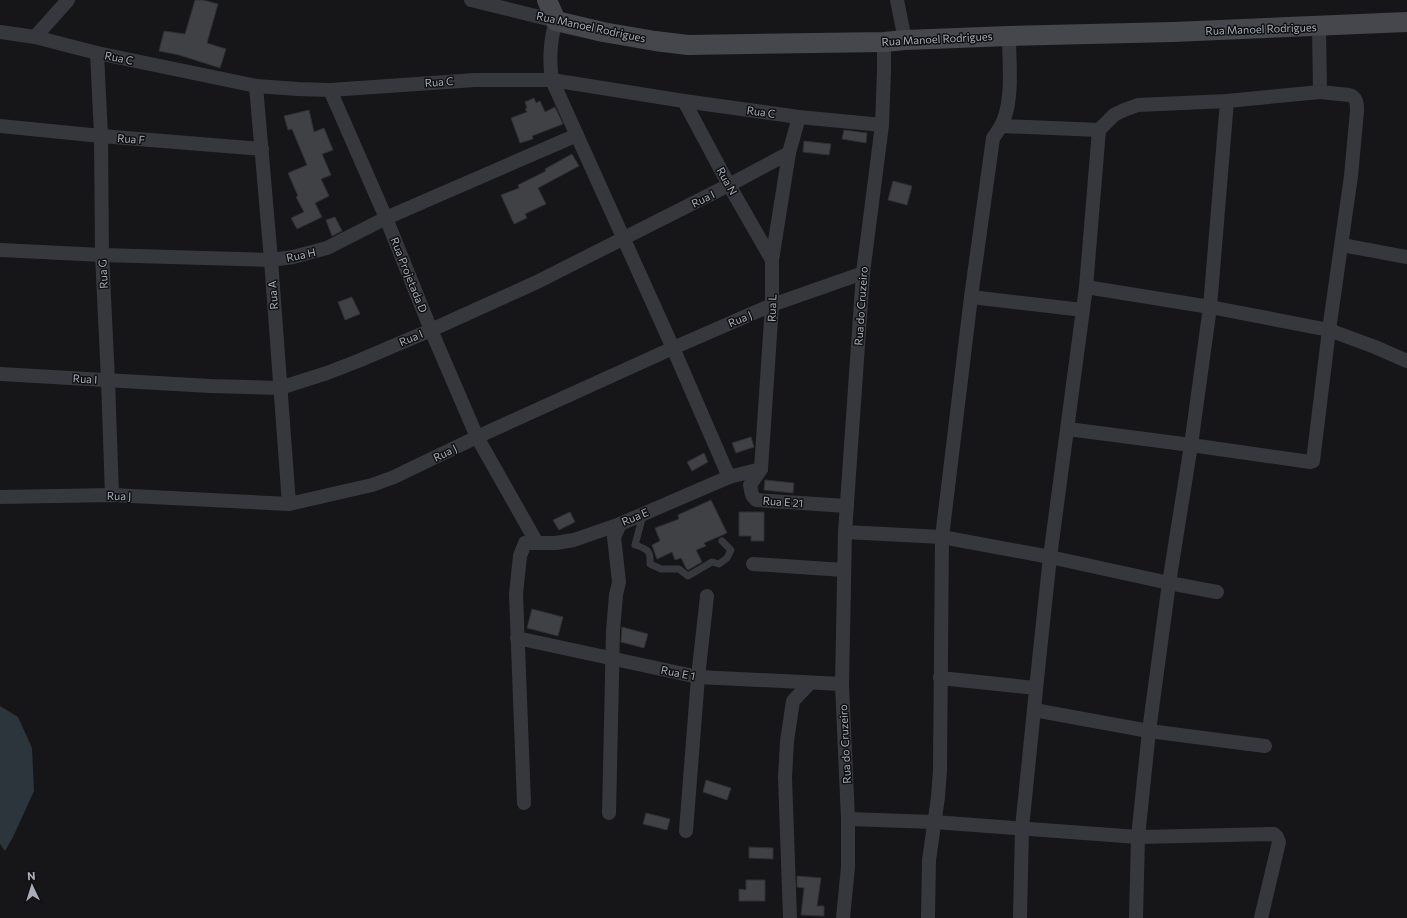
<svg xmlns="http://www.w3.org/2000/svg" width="1407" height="918" viewBox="0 0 1407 918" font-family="Commissioner,sans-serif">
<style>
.water{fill:#2c353c}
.building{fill:#404145;stroke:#303034}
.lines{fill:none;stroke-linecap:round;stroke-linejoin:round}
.lane{stroke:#37383d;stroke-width:7}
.street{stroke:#37383d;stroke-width:14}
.secondary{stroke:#45474d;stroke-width:20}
.labels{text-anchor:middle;stroke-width:3;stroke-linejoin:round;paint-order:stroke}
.street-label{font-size:11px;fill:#a8adb8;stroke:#111113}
</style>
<rect width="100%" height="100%" fill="#161618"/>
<polygon class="water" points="0,706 18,717 32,748 34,791 13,837 5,851 0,844"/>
<g class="building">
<polygon points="195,0 203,0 218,4 207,43 226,49 220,68 179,55 159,51 164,31 185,34"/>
<polygon points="534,98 536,103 540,101 545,112 555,107 563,124 532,136 533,139 520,143 511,118 527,112 525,109 527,108 525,102"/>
<polygon points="309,110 314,132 324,128 333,150 322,154 331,175 321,179 329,196 315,203 322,217 297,229 291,218 304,212 296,197 298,196 288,173 307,165 292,129 288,130 284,116"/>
<polygon points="844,130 867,133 866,143 842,139"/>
<polygon points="804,141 831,144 829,155 803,152"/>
<polygon points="572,154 579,166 538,188 546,204 525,214 527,218 514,224 501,195 519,188 518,185 546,171 545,169"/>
<polygon points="893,181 912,186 907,205 888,200"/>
<polygon points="335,217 342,231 332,236 326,220"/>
<polygon points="352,297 360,314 345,320 338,302"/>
<polygon points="751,437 754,447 736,453 732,443"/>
<polygon points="704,453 708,462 692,471 687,462"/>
<polygon points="765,480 794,483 793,493 764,490"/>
<polygon points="711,500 727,533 704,543 706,546 696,550 702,562 688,570 686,568 681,558 675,560 672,552 657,559 652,545 660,541 655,528 679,519 678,515"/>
<polygon points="570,512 575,522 559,530 553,520"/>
<polygon points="739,512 764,512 764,541 751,541 751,536 739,536"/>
<polygon points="532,609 563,617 558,636 527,628"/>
<polygon points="622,627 648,634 644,648 621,642"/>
<polygon points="706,780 731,788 727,800 703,792"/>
<polygon points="646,813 670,819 667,830 643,824"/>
<polygon points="749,847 773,848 773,859 749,858"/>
<polygon points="797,876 821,878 817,906 824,906 824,916 801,915 804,888 797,887"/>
<polygon points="746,880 765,880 765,901 739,901 739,889 746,890"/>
</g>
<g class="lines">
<path class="lane" d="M643 515 635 545C647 549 651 550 650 564L661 569H679L688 576 712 562 719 564 727 558 731 550 722 541"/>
<g class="street">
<path d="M471 0 556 21C550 40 549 60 552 80L673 348 729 477"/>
<polyline points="897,0 905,40"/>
<polyline points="1319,27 1320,92"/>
<polyline points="0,32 35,37 97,53 256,86 298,89 330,90 475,80 552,80 684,101 799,117 882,125"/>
<polyline points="35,37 68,0"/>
<polyline points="97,53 101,136 102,255 108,380 112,495"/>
<polyline points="256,86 271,260 289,504"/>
<polyline points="330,90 386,218 431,330 477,437 537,543"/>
<polyline points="684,101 729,185 772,260"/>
<polyline points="0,126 101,136 262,149"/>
<path d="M1002 126 1099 130 1114 115 1124 110 1138 105 1227 101 1320 92 1349 95C1357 97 1357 104 1357 111L1351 176 1329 330 1313 461 1310 462 1191 445 1068 429"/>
<polyline points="1342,245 1407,257"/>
<polyline points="0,250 102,255 271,260 293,257 327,248 386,218 577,135"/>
<polyline points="1086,287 1210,307 1329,330 1375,347 1407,361"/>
<polyline points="971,297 1083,310"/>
<polyline points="0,374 210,386 280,388 327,373 358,361 431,330 537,282 729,185 789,153"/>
<polyline points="761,469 772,305 772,260 789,153 799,117"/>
<polyline points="761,469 750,485 752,495 756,500 847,506"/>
<polyline points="0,497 112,495 289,504 372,485 394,477 477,437 673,348 772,305 863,273"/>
<polyline points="845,532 942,537 1050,557 1169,583 1217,592"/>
<polyline points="753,564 844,570"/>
<polyline points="517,638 698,677 842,684"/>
<polyline points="940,678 1036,688"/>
<polyline points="1034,710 1149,731 1265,746"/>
<polyline points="524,803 516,594 520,556 525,543 556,543 574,540 620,524 729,477 761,469"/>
<polyline points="609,813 613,631 616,595 619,582 614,537 620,524"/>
<polyline points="848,819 934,822 1138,837 1274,834 1277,837 1279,842 1261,918"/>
<polyline points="686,831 698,677 707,596"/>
<polyline points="790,918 785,777 787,741 793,701 810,683"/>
<polyline points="843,918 848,867 848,819 842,684 845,532 863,273 882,125 884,70 884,42"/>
<path d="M928 918 929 860 938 797 940 770 942 537 971 297 993 138C997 132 1002 126 1004 119 1013 95 1009 62 1009 36"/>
<polyline points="1020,918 1022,828 1039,660 1050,557 1086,287 1099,130"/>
<polyline points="1136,918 1138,837 1149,731 1169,583 1191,445 1210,307 1227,101"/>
</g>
<polyline class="secondary" points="547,0 556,21 603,32 655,41 688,45 884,42 905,40 1009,36 1173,32 1407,22"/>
</g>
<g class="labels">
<g class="street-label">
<text transform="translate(591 27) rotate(12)" y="4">Rua Manoel Rodrigues</text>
<text transform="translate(1261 29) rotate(-2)" y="4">Rua Manoel Rodrigues</text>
<text transform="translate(937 39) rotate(-3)" y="4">Rua Manoel Rodrigues</text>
<text transform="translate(119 58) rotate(12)" y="4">Rua C</text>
<text transform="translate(439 82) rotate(-4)" y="4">Rua C</text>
<text transform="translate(761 112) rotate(8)" y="4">Rua C</text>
<text transform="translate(131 139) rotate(4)" y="4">Rua F</text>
<text transform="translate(727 181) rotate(61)" y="4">Rua N</text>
<text transform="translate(703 199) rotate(-27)" y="4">Rua I</text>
<text transform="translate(301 255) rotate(-12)" y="4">Rua H</text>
<text transform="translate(103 274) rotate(-93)" y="4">Rua G</text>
<text transform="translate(409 275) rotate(68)" y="4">Rua Projetada D</text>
<text transform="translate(273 295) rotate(-94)" y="4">Rua A</text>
<text transform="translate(861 306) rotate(-86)" y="4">Rua do Cruzeiro</text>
<text transform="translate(772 308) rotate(-88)" y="4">Rua L</text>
<text transform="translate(740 319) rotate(-23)" y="4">Rua J</text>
<text transform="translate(411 338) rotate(-23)" y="4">Rua I</text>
<text transform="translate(85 379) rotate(3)" y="4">Rua I</text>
<text transform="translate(445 453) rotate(-26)" y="4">Rua J</text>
<text transform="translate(119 496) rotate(1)" y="4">Rua J</text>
<text transform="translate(783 502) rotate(4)" y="4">Rua E 21</text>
<text transform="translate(635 517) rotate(-23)" y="4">Rua E</text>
<text transform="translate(678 673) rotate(11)" y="4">Rua E 1</text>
<text transform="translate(845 744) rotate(-93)" y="4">Rua do Cruzeiro</text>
</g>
</g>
<g transform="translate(32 886) rotate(356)" stroke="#111113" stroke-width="3" paint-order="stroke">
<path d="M0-3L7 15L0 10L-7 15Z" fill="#a8adb8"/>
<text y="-6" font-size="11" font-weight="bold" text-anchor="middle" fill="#a8adb8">N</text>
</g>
</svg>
